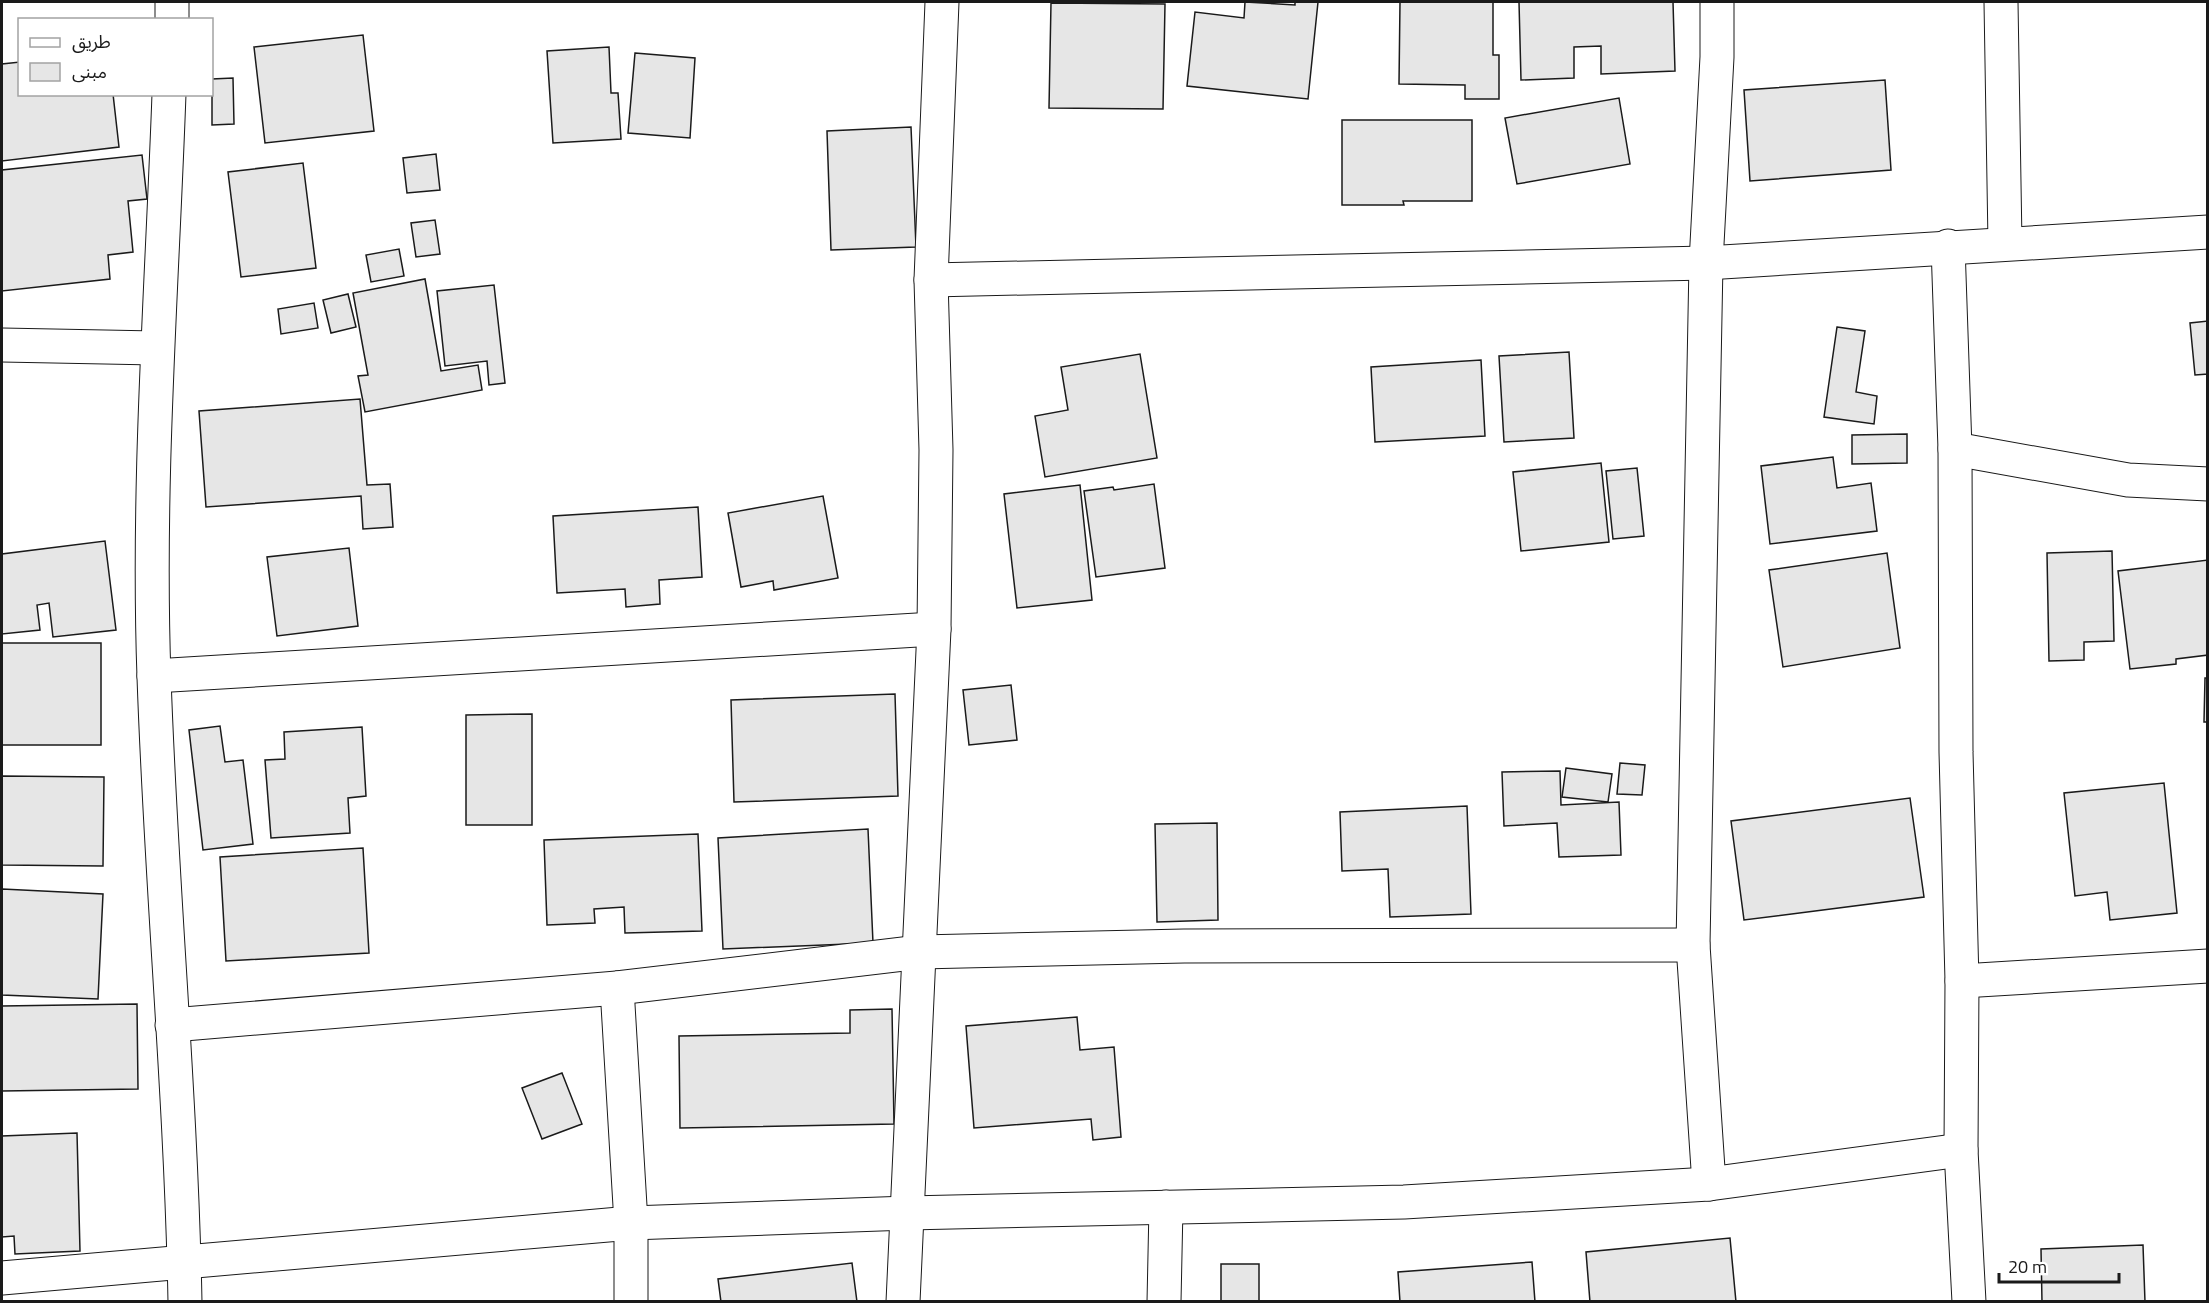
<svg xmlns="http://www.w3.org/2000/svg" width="2209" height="1303" viewBox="0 0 2209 1303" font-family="'Titillium Web','Noto Sans Arabic',sans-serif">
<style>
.building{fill:#e6e6e6;stroke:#1a1a1a;stroke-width:1.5}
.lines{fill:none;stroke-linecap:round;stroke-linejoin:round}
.minor-casing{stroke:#1a1a1a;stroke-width:35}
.minor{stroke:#fff;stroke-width:33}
</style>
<rect width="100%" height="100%" fill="#fff"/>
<g class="building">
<polygon points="1245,2 1295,5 1295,2 1318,2 1308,99 1187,86 1195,12 1244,18"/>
<polygon points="1400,2 1493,2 1493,55 1499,55 1499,99 1465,99 1465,85 1399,84"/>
<polygon points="1519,2 1673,2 1675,71 1601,74 1601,46 1574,47 1574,78 1521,80"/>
<polygon points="1051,3 1165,4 1163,109 1049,108"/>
<polygon points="363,35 374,131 265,143 254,47"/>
<polygon points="609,47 611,93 618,93 621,139 553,143 547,51"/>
<polygon points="635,53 695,58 690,138 628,133"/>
<polygon points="20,62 20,94 113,94 119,147 2,161 2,64"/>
<polygon points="233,78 234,124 212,125 212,79"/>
<polygon points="1885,80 1891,170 1750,181 1744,90"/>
<polygon points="1619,98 1630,164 1517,184 1505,118"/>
<polygon points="1342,120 1472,120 1472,201 1403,201 1404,205 1342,205"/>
<polygon points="911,127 916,247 831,250 827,131"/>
<polygon points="436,154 440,190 407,193 403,158"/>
<polygon points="142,155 147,199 128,201 133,252 108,255 110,279 2,291 2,170"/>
<polygon points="303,163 316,268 241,277 228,172"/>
<polygon points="435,220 440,254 416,257 411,223"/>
<polygon points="399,249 404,276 371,282 366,255"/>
<polygon points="425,279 441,371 478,365 482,390 365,412 358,376 368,375 353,293"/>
<polygon points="494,285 505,383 489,385 487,361 445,366 437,291"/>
<polygon points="348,294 356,327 331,333 323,300"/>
<polygon points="314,303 318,328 281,334 278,309"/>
<polygon points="2208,321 2208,374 2195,375 2190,323"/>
<polygon points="1837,327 1865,331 1856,392 1877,396 1874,424 1824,417"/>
<polygon points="1569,352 1574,438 1504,442 1499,356"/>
<polygon points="1140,354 1157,458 1045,477 1035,416 1068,410 1061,367"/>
<polygon points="1481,360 1485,436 1375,442 1371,367"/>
<polygon points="360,399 367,485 390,484 393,527 363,529 361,496 206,507 199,411"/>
<polygon points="1907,434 1907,463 1852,464 1852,435"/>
<polygon points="1833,457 1837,488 1871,483 1877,531 1770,544 1761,466"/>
<polygon points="1601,463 1609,542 1521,551 1513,472"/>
<polygon points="1637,468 1644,536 1613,539 1606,471"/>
<polygon points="1154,484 1165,568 1096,577 1084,491 1113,487 1114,490"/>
<polygon points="1080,485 1092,600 1017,608 1004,494"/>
<polygon points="823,496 838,578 774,590 773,581 741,587 728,513"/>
<polygon points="698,507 702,577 659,580 660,604 626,607 625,589 557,593 553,516"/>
<polygon points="105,541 116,630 53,637 49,603 37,605 40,630 2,634 2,554"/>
<polygon points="349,548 358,626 277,636 267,557"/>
<polygon points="2112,551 2114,641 2084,642 2084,660 2049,661 2047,553"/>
<polygon points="1887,553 1900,648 1783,667 1769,570"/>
<polygon points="2208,560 2208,655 2176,659 2176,664 2130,669 2118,571"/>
<rect x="2" y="643" width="99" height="102"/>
<polygon points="2205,678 2208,678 2208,722 2204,722"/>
<polygon points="1011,685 1017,740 969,745 963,690"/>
<polygon points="895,694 898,796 734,802 731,700"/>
<polygon points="532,714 532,825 466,825 466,715"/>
<polygon points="220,726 225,762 243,760 253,844 203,850 189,730"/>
<polygon points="362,727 366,796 348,798 350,833 271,838 265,760 285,759 284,732"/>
<polygon points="1620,763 1645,765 1642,795 1617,794"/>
<polygon points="1566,768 1612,774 1608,802 1562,797"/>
<polygon points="1560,771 1561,805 1619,802 1621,855 1559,857 1557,823 1504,826 1502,772"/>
<polygon points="2,776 104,777 103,866 2,865"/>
<polygon points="2164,783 2177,913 2110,920 2107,892 2075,896 2064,793"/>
<polygon points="1910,798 1924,897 1744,920 1731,821"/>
<polygon points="1467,806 1471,914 1390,917 1388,869 1342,871 1340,812"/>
<polygon points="1217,823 1218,920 1157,922 1155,824"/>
<polygon points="868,829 873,943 723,949 718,838"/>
<polygon points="698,834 702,931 625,933 624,907 594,909 595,923 547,925 544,840"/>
<polygon points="363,848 369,953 226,961 220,857"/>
<polygon points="2,889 103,894 98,999 2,995"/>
<polygon points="137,1004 138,1089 2,1091 2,1006"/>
<polygon points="892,1009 894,1124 680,1128 679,1036 850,1033 850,1010"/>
<polygon points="1077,1017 1080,1050 1114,1047 1121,1137 1093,1140 1091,1119 974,1128 966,1026"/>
<polygon points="562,1073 582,1124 542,1139 522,1088"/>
<polygon points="77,1133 80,1251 15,1254 14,1236 2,1237 2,1136"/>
<polygon points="1730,1238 1736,1302 1590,1302 1586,1252"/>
<polygon points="2143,1245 2145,1302 2042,1302 2041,1249"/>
<polygon points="1532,1262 1535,1302 1400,1302 1398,1272"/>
<polygon points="852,1263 857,1302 721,1302 718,1279"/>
<rect x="1221" y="1264" width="38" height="38"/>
</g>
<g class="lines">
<defs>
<g id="minor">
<polyline points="2001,2 2005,243"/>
<polyline points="172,20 172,2"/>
<path d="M169 94C162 289 147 483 154 677 161 885 181 1093 185 1302"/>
<polyline points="1948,246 1955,449 1956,752 1962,981 1961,1150 1969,1302"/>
<polyline points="931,280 1706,263 2208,232"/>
<polyline points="2,345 156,348"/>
<polyline points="1955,449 2128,480 2208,484"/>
<polyline points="154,676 934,629"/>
<polyline points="1962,981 2208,966"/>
<polyline points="617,988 631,1223 631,1302"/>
<polyline points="172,1025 617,988 920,952 1184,946 1693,945"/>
<polyline points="1709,1184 1693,945 1706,263 1717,57 1717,2"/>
<polyline points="2,1278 631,1223 908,1213 1404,1202 1709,1184 1961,1150"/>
<polyline points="903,1302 934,629 936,450 931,280 942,2"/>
<polyline points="1164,1302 1166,1207"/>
</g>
</defs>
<use href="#minor" class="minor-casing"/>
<use href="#minor" class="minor"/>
</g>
<rect width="2209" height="1303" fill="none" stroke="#1a1a1a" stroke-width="6"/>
<rect x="18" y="18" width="195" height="78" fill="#ffffff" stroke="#a3a3a3" stroke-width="1.5"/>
<rect x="30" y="38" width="30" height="9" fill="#ffffff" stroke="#a3a3a3" stroke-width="1.5"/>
<text x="72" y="48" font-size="18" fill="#1a1a1a">طريق</text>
<rect x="30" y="63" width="30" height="18" fill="#e6e6e6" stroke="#a3a3a3" stroke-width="1.5"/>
<text x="72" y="78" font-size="18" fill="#1a1a1a">مبنى</text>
<path d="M1999 1273v9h120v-9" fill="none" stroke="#1a1a1a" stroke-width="3"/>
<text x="2008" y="1273" font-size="18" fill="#1a1a1a" stroke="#ffffff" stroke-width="4.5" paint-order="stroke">20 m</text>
</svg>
